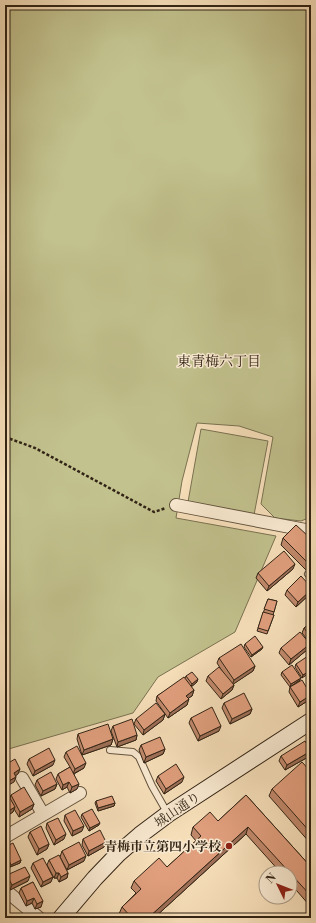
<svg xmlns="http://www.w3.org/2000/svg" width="316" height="923" viewBox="0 0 316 923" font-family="'Libre Bodoni','Noto Serif JP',serif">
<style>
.green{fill:#c2c28e;stroke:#7a7252}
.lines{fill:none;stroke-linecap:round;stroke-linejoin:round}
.lane-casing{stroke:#63533f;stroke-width:8}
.street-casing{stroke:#63533f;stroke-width:14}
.secondary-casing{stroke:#312315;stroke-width:18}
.path{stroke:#312315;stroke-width:2.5;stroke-dasharray:3 2;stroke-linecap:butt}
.lane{stroke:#fbecd4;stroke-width:6}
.street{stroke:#fbecd4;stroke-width:12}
.secondary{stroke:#fbecd4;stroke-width:16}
.wall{fill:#c28a6d;stroke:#312315}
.shaded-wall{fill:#9e7059;stroke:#312315}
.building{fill:#e2a07f;stroke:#312315}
.poi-dot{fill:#8f2418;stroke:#fbecd4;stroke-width:1.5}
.labels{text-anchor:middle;stroke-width:3;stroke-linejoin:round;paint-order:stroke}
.street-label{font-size:13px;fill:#312315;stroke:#fbecd4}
.poi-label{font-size:13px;font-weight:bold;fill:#312315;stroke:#fbecd4;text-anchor:end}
.neighbourhood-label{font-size:14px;fill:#312315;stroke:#fbecd4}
</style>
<rect width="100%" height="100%" fill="#f9e2bd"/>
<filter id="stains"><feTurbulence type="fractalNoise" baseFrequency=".005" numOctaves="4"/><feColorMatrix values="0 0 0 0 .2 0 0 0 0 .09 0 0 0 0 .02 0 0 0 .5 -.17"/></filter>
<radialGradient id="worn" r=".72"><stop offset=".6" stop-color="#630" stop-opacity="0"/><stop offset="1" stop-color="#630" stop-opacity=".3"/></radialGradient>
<g class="green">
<polygon points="5,5 311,5 311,517 301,521 275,518 261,504 273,437 239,426 197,423 182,481 176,518 276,536 235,632 158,677 133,713 5,750"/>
<polygon points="201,429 268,441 254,515 188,502"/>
</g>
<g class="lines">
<defs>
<g id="lane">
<polyline points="308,574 311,577"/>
<polyline points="110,750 133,752 139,757 152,786 168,814"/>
</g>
<g id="street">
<polyline points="176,505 311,531"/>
<polyline points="22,778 43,814"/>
<polyline points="5,837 80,793"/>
<polyline points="5,890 39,918"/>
</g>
<polyline id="secondary" points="61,918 95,878 118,854 140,835 168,814 311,721"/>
</defs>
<use href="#lane" class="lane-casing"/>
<use href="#street" class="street-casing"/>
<use href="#secondary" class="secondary-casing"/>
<polyline class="path" points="5,437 35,448 154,512 166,508"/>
<use href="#lane" class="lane"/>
<use href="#street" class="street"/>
<use href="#secondary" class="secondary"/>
</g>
<g class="wall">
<polygon points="283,538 311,565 306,570 281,545"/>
<polygon points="293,569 267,591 256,578 258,573"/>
<polygon points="287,590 311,593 296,607 285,595"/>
<polygon points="268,599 277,601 273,615 274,615 267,634 257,631"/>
<polygon points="311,623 311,644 302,633 304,628"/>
<polygon points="245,644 262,649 251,657 244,647"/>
<polygon points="281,648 308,649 289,665 279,653"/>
<polygon points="311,649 311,661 307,656 309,651"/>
<polygon points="219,658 255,666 253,671 233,684 234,685 232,690 221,699 206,681 208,676 224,674 217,663"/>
<polygon points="311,661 302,678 295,667 296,664"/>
<polygon points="282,672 300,680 290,687 281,675"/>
<polygon points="186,676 197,682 191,687 194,690 192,696 188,698 187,705 168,718 156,701 157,696 185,678"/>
<polygon points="311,676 311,686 307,681 308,678"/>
<polygon points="290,687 311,695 309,700 298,707 289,692"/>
<polygon points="224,703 252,709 250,714 230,724 222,708"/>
<polygon points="165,714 163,720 143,735 134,724 136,719"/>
<polygon points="191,718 219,731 198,741 189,723"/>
<polygon points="113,726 137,735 136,740 117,747 111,731"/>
<polygon points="78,734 113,739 111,745 82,755 77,739"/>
<polygon points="311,734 311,749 306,742 308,737"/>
<polygon points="141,745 165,749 163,754 144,763 139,750"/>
<polygon points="66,752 84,768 74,774 77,789 70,793 67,787 62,790 56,779 58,774 70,767 64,757"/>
<polygon points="281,756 310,756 285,770 279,761"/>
<polygon points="29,759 53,765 33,776 27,764"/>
<polygon points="311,772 311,844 269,796 272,789"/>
<polygon points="158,776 182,782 164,794 156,781"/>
<polygon points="37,780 57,784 55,789 41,796 35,785"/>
<polygon points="5,795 10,798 11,795 34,804 32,809 19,817 14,809 13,812 5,817"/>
<polygon points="246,795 311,867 311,905 310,906 290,883 290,873 281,873 246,834 154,918 123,918 119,914 122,907 136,893 131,888 134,881 167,867 196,841 191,835 193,827 218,821"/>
<polygon points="96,801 115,803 114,806 98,811 95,803"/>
<polygon points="82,814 99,825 89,831 81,817"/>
<polygon points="65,815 82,831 72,836 64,821"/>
<polygon points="47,823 64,839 54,845 46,828"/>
<polygon points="30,832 49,844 47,849 37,855 28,837"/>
<polygon points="83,839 106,842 104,847 88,856 82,845"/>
<polygon points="5,847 21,860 20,863 10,867 5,856"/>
<polygon points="62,851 84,861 67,870 60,857"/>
<polygon points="49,860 68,873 67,878 59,882 57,878 54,878 47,865"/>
<polygon points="33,863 51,882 41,887 31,868"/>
<polygon points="7,875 28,881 10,890 5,881"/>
<polygon points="33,882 41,907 35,909 32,903 26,906 19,893 21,888"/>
</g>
<g class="shaded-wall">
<polygon points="311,560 311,565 306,570 308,563"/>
<polygon points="295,564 293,569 267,591 269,586"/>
<polygon points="311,590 311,593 296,607 298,602"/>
<polygon points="310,644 308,649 289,665 291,659"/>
<polygon points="263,647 262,649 251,657 252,655"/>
<polygon points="255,666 253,671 232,685 234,680"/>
<polygon points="311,670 311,672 302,678 303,675"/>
<polygon points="301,678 300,680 290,687 291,684"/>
<polygon points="198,679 197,682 191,687 192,684"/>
<polygon points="234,685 232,690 221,699 223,694"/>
<polygon points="194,690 192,696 184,701 186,696"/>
<polygon points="311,695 309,700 298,707 300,702"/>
<polygon points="189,699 187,705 168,718 170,713"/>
<polygon points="252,709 250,714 230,724 232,719"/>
<polygon points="165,714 163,720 143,735 144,730"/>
<polygon points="221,726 219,731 198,741 200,736"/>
<polygon points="137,735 136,740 117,747 118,742"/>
<polygon points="113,739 111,745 82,755 84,750"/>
<polygon points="165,749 163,754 144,763 146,757"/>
<polygon points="311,751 310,756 285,770 287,765"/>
<polygon points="55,760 53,765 33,776 35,771"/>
<polygon points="86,763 84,768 73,774 75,769"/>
<polygon points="20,769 18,774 12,778 14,773"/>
<polygon points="16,777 14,782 5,787 5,783"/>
<polygon points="184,777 182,782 164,794 166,789"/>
<polygon points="69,782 67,787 62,790 63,785"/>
<polygon points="57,784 55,789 41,796 43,791"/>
<polygon points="79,784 77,789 70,793 72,787"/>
<polygon points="115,803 114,806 98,811 98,808"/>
<polygon points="34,804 32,809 19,817 20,812"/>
<polygon points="15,807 13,812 5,817 5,813"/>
<polygon points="100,823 99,825 89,831 90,828"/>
<polygon points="84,826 82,831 72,836 73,831"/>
<polygon points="248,827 246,834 154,918 148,918"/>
<polygon points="66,834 64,839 54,845 56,840"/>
<polygon points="106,842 104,847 88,856 89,851"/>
<polygon points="49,844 47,849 37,855 39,849"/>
<polygon points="86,856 84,861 67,870 69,865"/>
<polygon points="21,860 20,863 10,867 11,865"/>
<polygon points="56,873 59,873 57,878 54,878"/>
<polygon points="68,873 67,878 59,882 61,877"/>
<polygon points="30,876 28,881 10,890 12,885"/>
<polygon points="53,877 51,882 41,887 43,882"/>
<polygon points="34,898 32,903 26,906 27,901"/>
<polygon points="43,901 41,907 35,909 37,904"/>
</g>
<g class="building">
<polygon points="296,525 308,536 311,533 311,560 308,563 283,538"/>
<polygon points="284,551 295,564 269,586 258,573"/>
<polygon points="301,576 311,587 311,590 298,602 287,590"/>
<polygon points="268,599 277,601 274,612 264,609"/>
<polygon points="263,612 274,615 268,631 258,628"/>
<polygon points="311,623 311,637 304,628"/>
<polygon points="300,632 310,644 291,659 281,648"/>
<polygon points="255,636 263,647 252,655 245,644"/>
<polygon points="241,644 255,666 234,680 219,658"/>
<polygon points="308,656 311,661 311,670 303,675 296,664"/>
<polygon points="292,665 301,678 291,684 282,672"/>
<polygon points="219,667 234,685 223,694 208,676"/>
<polygon points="192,672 198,679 192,684 186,676"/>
<polygon points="311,676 311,682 308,678"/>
<polygon points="184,677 194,690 186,696 189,699 170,713 157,696"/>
<polygon points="302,680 311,695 300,702 290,687"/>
<polygon points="244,693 252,709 232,719 224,703"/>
<polygon points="156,703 165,714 144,730 136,719"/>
<polygon points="212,707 221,726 200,736 191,718"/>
<polygon points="132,719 137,735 118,742 113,726"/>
<polygon points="108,724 113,739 84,750 78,734"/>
<polygon points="311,734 311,741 308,737"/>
<polygon points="160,737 165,749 146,757 141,745"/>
<polygon points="305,741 311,751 287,765 281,756"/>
<polygon points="77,746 86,763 75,769 66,752"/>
<polygon points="49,748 55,760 35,771 29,759"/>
<polygon points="15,759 20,769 14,773 16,777 5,783 5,765"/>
<polygon points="302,762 311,772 311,833 272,789"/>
<polygon points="176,764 184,777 166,789 158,776"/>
<polygon points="70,767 79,784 72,787 69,782 63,785 58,774"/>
<polygon points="51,772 57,784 43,791 37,780"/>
<polygon points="24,787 34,804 20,812 11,795"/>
<polygon points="7,793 15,807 5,813 5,795"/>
<polygon points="246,795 311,867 311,896 248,827 148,918 132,918 122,907 141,889 134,881 159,858 167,867 201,836 193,827 210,812 218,821"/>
<polygon points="112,796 115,803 98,808 96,801"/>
<polygon points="92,809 100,823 90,828 82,814"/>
<polygon points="75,810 84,826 73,831 65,815"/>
<polygon points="58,818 66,834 56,840 47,823"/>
<polygon points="41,826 49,844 39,849 30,832"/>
<polygon points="100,830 106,842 89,851 83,839"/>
<polygon points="79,842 86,856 69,865 62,851"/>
<polygon points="13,843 21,860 11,865 5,851 5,847"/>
<polygon points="59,855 68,873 61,877 59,873 56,873 49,860"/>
<polygon points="43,858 53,877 43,882 33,863"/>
<polygon points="25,867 30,876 12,885 7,875"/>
<polygon points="33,882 43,901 37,904 34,898 27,901 21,888"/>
</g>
<circle class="poi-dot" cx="229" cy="846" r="4"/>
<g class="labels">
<g class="street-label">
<text transform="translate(177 809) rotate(-34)" y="5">城山通り</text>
</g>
<g class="poi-label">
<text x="221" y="851">青梅市立第四小学校</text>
</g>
<g class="neighbourhood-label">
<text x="219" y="366">東青梅六丁目</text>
</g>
</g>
<rect width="316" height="923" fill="none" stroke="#f9e2bd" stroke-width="20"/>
<rect x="6" y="6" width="304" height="911" fill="none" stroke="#312315" stroke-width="2"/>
<rect x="10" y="10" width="296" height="903" fill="none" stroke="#312315"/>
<g transform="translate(278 885) rotate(313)"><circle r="19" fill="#fbecd4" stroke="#aa9c88"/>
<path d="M0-3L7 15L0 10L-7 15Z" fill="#8f2418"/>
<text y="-6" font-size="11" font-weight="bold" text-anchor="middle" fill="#312315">N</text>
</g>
<rect width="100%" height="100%" filter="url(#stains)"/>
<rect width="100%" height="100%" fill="url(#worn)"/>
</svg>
